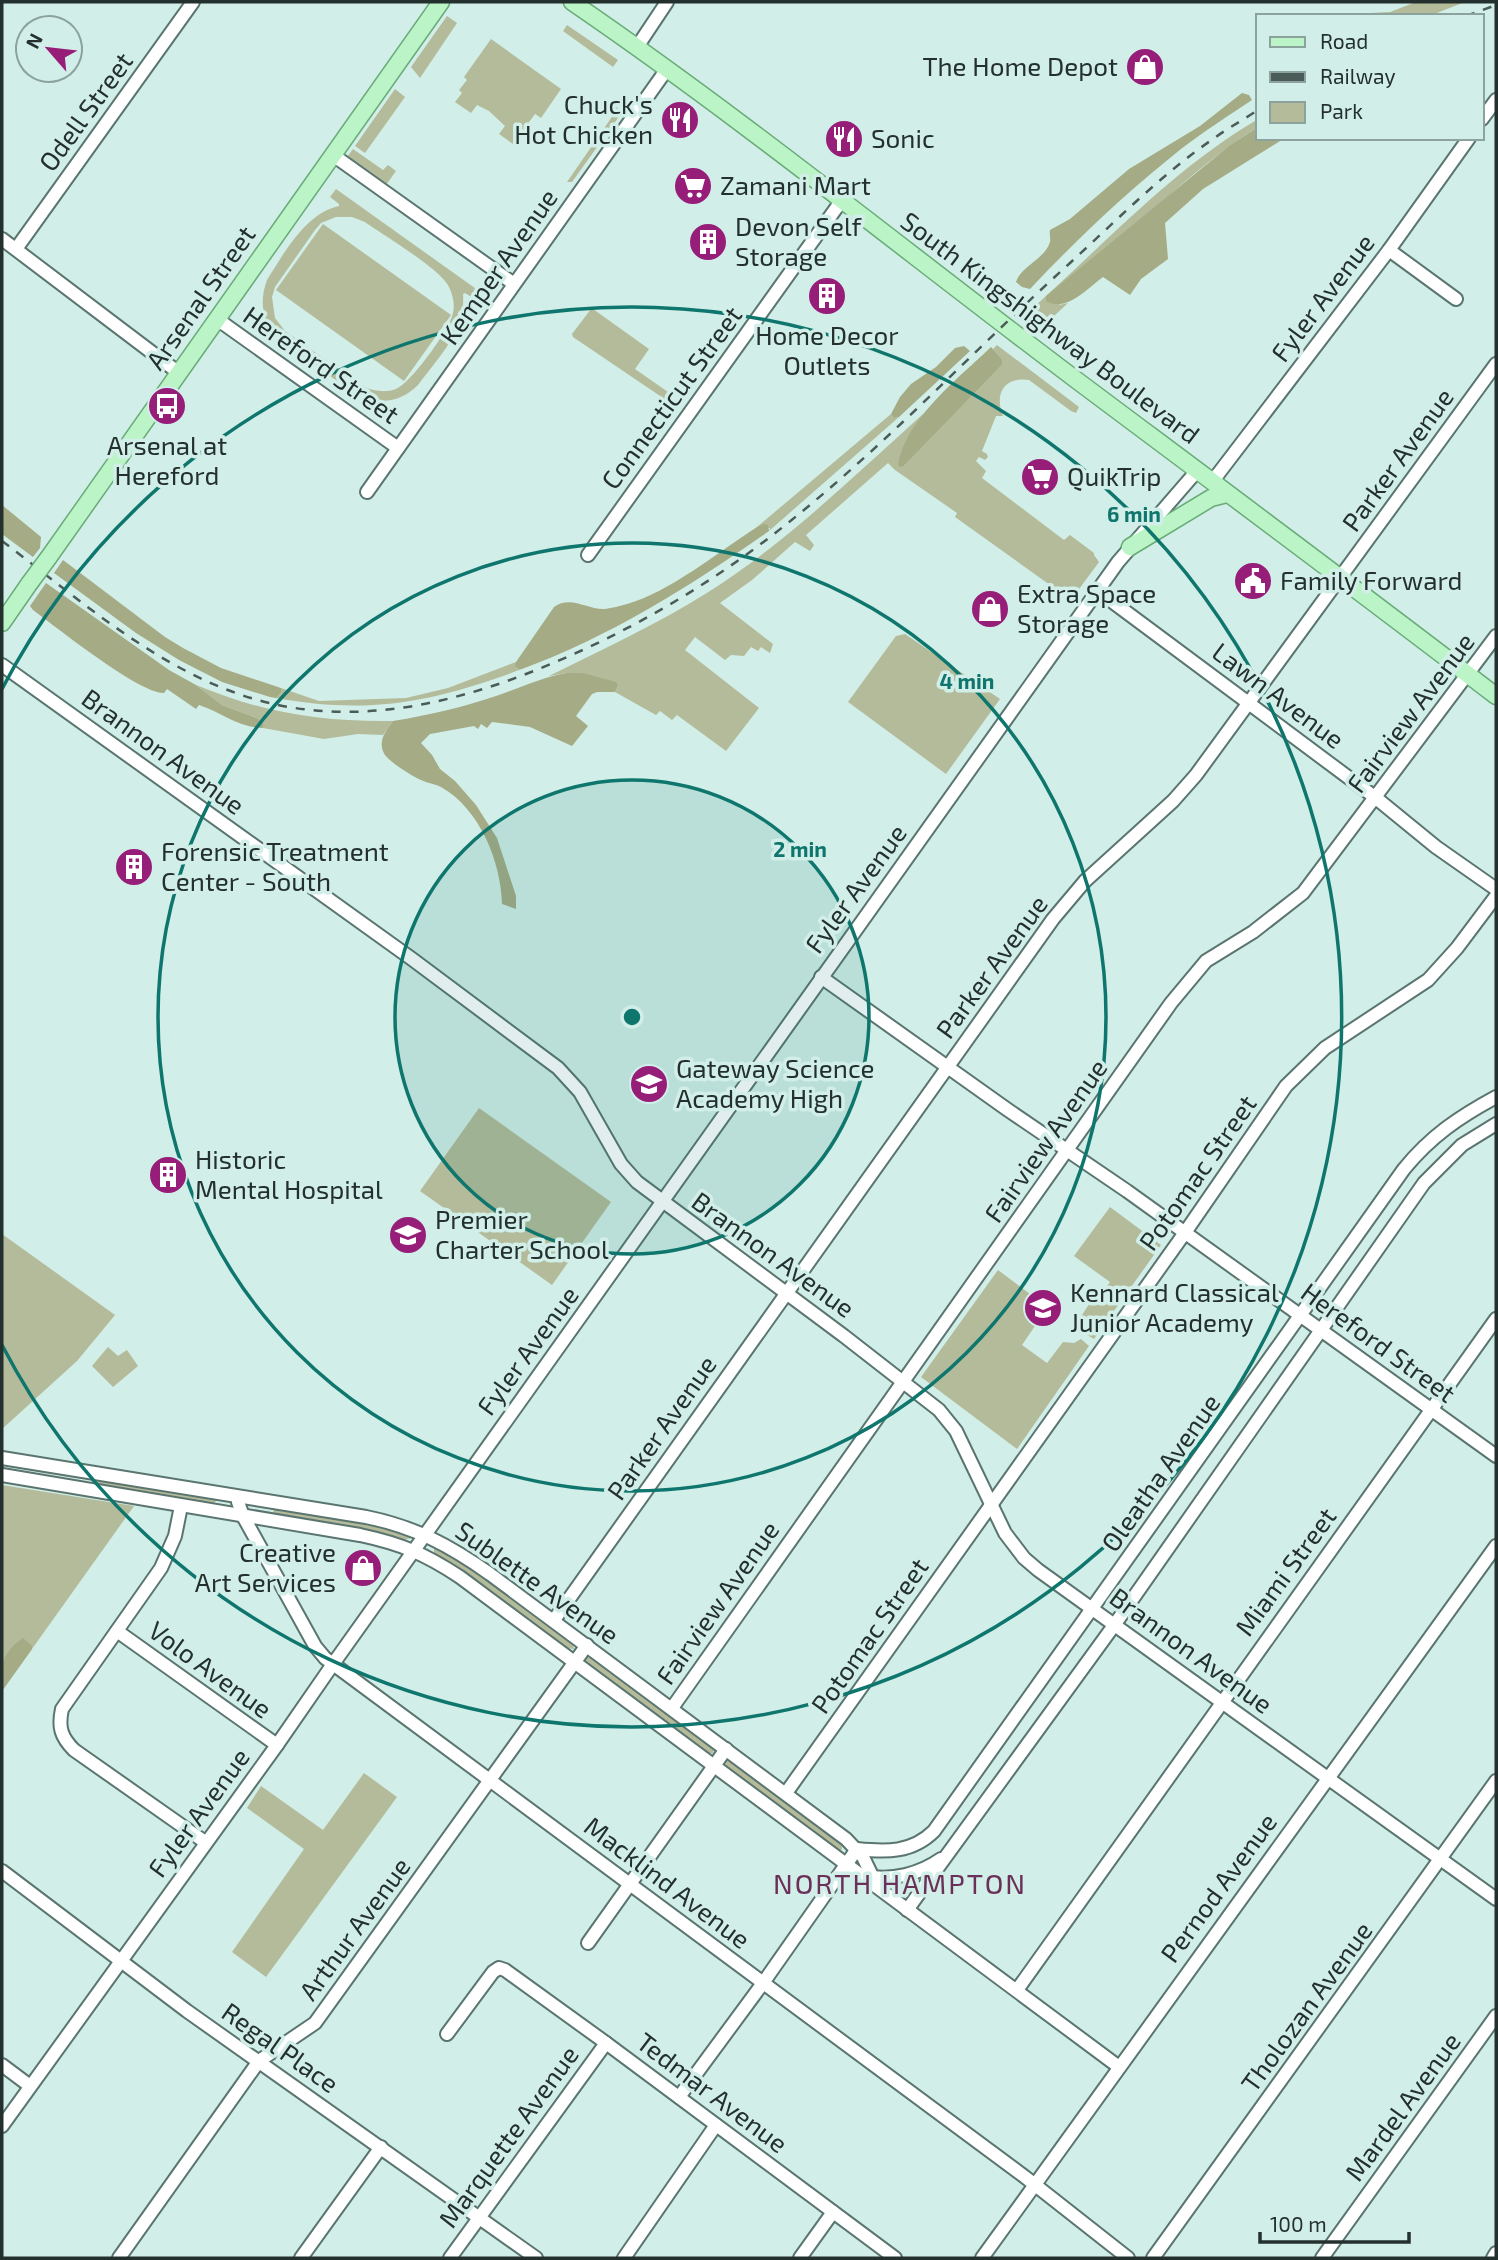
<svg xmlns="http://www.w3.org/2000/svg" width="1498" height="2260" viewBox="0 0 1498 2260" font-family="'Exo 2',sans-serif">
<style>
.green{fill:#b4bb9a;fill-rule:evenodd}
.forest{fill:#a4ab85}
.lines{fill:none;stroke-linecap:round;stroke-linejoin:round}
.minor-casing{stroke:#5a756f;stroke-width:16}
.major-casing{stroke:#69ab78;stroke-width:19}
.minor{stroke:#fff;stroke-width:12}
.major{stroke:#bbf4c6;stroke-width:16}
.rail{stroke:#4b5b57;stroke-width:2.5;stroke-dasharray:9 9;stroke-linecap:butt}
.major-bridge-casing{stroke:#69ab78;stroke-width:19;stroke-linecap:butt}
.major-bridge{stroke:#bbf4c6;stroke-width:16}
.ring{fill:none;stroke:#0f766e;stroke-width:3.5}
.labels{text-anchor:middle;stroke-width:7;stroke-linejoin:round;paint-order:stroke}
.poi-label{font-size:26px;fill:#24302d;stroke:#d1eee8;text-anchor:start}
.street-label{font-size:26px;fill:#24302d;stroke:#d1eee8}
.neighbourhood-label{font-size:28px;letter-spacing:2px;fill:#6b3058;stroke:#d1eee8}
.centre{fill:#0f766e;stroke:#d1eee8;stroke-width:3.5}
.ring-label{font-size:21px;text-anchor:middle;font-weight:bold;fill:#0f766e;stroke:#d1eee8;stroke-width:7;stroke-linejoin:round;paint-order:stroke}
</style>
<rect width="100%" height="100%" fill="#d1eee8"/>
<g class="green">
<polygon points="1416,2 1465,2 1429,16 1371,16 1370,13 1390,12"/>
<polygon points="447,16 457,23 420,78 411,67"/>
<polygon points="567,25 618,60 613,67 563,31"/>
<polygon points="491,39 561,89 541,118 535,114 513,144 499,134 505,126 489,111 477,105 471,113 455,102 462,93 459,90 467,80 464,77"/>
<polygon points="395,89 405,97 365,153 355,146"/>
<polygon points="614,106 623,111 572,182 567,182 616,111"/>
<path d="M1258 119V127C1182 175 1122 241 1059 305L1068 303 1040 329 1026 317V314C1102 247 1170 171 1258 119Z"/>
<polygon points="353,149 383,170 388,165 396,171 386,185 347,157"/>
<path d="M336 189 486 296 481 303 465 293 463 294C466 330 439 357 418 385 384 418 352 392 322 370 307 360 293 349 278 338 262 321 259 302 267 280 284 253 306 213 339 206V204L330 197ZM336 217H352L365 222C383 235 441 269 449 287 453 295 455 305 453 313 450 329 411 383 396 389 385 393 374 391 364 387L285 331 275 318 272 297 275 287 315 230 321 223Z"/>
<polygon points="323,224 451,315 404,381 276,290"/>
<polygon points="591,309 593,309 649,349 635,369 668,392 666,400 573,337 572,334"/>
<path d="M997 345 1079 407 1076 413 1071 411 1029 380C1004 376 994 394 1003 416H996L982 451 987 454 988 457 985 460 979 457 976 461 986 471 982 478 1064 540 1070 535 1094 553V555L1099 562 1071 600 955 517 957 513 895 470 888 463 806 535 814 545 810 551 795 542 752 580 720 603 773 644 770 653 761 647 758 651 751 647 744 656 731 655 725 660 695 637 685 650 759 708 726 751 677 715 672 720 660 711 656 715 615 692 618 686 567 673 549 676C603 649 658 624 710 591 788 541 854 476 923 414L908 439 904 466 1002 365V359L993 349Z"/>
<polygon points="891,414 894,418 899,417 769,531 770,528 757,527"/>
<polygon points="905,634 1000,699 946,774 848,702 896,636"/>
<path d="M516 662 517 669H522C434 702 370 715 276 698L281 693V688L319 701 406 698 448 688Z"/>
<path d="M196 685C264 713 320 722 393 721L383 735 358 734 324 739 263 728 264 724 257 718 222 705Z"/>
<polygon points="479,1108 611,1202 552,1285 420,1191"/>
<polygon points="1110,1207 1161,1245 1094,1339 1084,1333 1086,1325 1082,1315 1095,1295 1099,1297 1110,1282 1074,1256"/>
<polygon points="2,1234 115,1315 77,1361 2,1429"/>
<polygon points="998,1270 1042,1303 1030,1318 1037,1323 1022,1345 1047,1363 1063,1342 1074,1343 1081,1339 1089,1346 1017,1449 921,1377"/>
<polygon points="108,1347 118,1356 127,1350 138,1366 113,1387 92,1366"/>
<polygon points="91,1478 216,1498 217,1500 212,1505 92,1484"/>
<polygon points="2,1485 134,1506 2,1691"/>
<polygon points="276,1507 375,1523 411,1535 411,1538 404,1540 373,1531 278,1515 273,1512"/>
<polygon points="437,1546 458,1558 573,1644 574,1649 565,1648 460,1568 434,1553 434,1548"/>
<polygon points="589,1656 712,1747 714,1750 713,1753 708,1754 585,1662 586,1657"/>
<polygon points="727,1761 733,1762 842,1843 842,1849 840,1851 834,1849 728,1769 725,1766"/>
<polygon points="364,1773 397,1797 266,1977 232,1952 304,1849 247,1808 261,1786 323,1830"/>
</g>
<g class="forest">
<path d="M1242 93 1249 95 1252 100C1228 116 1203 132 1181 149 1127 192 1077 239 1030 289L1022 287 1016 282C1021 266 1045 259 1050 242 1051 238 1049 234 1050 230L1070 219 1129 169 1200 126Z"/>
<path d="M1258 127V138H1285L1203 189 1165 223 1168 259 1141 279 1130 295 1103 277C1088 288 1066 313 1046 301V296L1229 146Z"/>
<polygon points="964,346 970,351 899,417 894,418 891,414 900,397 911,384 936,367 955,348"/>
<path d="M991 347 1002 359V365L904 466 900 467 898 465C905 419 959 378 991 347Z"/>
<polygon points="2,505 41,537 40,548 33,557 2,534"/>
<path d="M764 524 768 525 769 531C691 586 611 636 522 669H518L515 666 516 662 554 607C571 595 587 610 605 609 612 608 620 606 627 604 668 593 720 551 757 527Z"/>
<polygon points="63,560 165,637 183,648 221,668 281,688 281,693 276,698 270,697 222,682 179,660 136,633 54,573"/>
<path d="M46 583 169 670 196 685 222 705 257 718 264 724 263 728C239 728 221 712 199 705L196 709 167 689 164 693C140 694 56 627 33 610L30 606Z"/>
<path d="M567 673H583L616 682 618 686 615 692H597L592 694 576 716 588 726 572 746 530 727 492 722 487 728 481 724 478 729 474 726 430 734 421 743 432 755 440 769 455 781 476 805 497 838 516 896V909L502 904C501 862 480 809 441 787 435 784 427 783 421 780 412 776 391 763 385 755 377 742 385 732 393 721 430 715 464 707 499 695 522 687 543 677 567 673Z"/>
<path d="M23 1638 32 1646V1649L2 1691C2 1665 0 1654 23 1638Z"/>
</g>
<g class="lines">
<defs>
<g id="minor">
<polyline points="637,47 667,2"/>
<polyline points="1482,119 1496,100"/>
<polyline points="333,155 514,284"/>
<polyline points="2,239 179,373"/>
<polyline points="16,249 193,2"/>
<polyline points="1389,250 1456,299"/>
<polyline points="217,319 398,448"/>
<polyline points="1212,482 1389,250 1469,138"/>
<polyline points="367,492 667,69"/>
<polyline points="588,555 842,200"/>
<polyline points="1098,591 1376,798 1436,847 1496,889"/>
<polyline points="2,665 412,959 558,1068 580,1092 621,1164 637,1182 844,1336 939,1410 956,1431 1005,1533 1024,1558 1038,1570 1496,1899"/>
<polyline points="821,977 1008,1110 1127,1191 1496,1456"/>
<path d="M2 1458 366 1517C415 1527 449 1545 490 1574L846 1839 863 1857 876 1884"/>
<path d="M2 1475 360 1535C402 1544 425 1554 460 1577L1119 2067"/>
<polyline points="238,1497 238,1502 243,1516 315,1646 325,1658 1025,2177 1128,2258"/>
<path d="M181 1506 175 1536 161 1568 62 1709C58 1727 61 1737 74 1750L205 1842"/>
<polyline points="554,1620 1053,919 1085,881 1173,801 1196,775 1496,364"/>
<polyline points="117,1631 277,1745"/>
<polyline points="672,1708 1171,1003 1206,961 1253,932 1303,893 1496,636"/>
<polyline points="786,1793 1184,1234 1286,1086 1325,1048 1428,980 1457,948 1496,896"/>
<polyline points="2,1871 187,2011 536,2258"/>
<path d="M866 1876C892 1881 920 1874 941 1859"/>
<polyline points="907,1910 1115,1624 1424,1183 1462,1145 1496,1124"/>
<polyline points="588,1943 726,1749"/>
<polyline points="1017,1990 1496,1319"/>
<polyline points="447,2034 493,1972 499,1968 505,1970 606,2043 895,2258"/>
<polyline points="2,2065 30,2086"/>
<path d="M679 2097 763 1983 857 1849C886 1852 912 1853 934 1831L1404 1169C1431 1136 1459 1117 1496 1097"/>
<polyline points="2,2126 277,1745 333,1664 1118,562 1196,472"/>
<polyline points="119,2258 259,2061 315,2023 587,1645"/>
<polyline points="301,2258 381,2147"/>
<polyline points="450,2258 606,2043"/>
<polyline points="624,2258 716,2125"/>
<polyline points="800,2258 833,2212"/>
<polyline points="982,2258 1496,1546"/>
<polyline points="1153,2258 1496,1781"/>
<polyline points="1322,2258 1496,2016"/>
<polyline points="1493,2258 1496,2253"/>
</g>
<g id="major">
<path d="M572 2C746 121 910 255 1079 382 1218 486 1358 590 1496 696"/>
<polyline points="1130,547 1211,498 1227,494"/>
<polyline points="49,557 441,2"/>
<polyline points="2,623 29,584"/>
</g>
</defs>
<use href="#minor" class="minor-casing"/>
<use href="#major" class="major-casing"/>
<use href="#minor" class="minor"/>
<use href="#major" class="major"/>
<g class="rail">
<polyline points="1466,16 1496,5"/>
<path d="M2 541C83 602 164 676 265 702 349 723 431 708 510 680 595 649 677 605 750 552 866 467 964 359 1070 263 1117 220 1162 174 1213 139 1228 128 1243 120 1258 110"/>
</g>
<defs>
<polyline id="major-bridge" points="29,584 49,557"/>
</defs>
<use href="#major-bridge" class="major-bridge-casing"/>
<use href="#major-bridge" class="major-bridge"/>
</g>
<circle cx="632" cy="1017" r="237" fill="#0f766e" fill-opacity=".12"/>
<g class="ring">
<circle cx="632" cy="1017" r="237"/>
<circle cx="632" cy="1017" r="474"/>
<path d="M2 689A710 710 0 1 1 2 1345"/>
</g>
<defs>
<symbol id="shop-disc" viewBox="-11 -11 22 22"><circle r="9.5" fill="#961d78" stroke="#d1eee8"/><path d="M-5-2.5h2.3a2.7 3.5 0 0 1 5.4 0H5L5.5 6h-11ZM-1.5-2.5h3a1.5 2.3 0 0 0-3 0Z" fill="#fff"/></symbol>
<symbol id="restaurant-disc" viewBox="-11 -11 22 22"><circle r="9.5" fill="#961d78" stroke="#d1eee8"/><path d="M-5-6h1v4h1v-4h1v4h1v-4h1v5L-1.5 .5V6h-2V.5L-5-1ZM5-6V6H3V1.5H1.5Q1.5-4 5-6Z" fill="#fff"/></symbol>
<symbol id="supermarket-disc" viewBox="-11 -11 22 22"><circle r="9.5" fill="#961d78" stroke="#d1eee8"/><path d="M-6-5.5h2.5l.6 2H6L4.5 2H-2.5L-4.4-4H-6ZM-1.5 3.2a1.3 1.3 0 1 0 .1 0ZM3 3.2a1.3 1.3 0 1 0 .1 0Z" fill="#fff"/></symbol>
<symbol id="building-disc" viewBox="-11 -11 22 22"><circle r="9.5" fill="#961d78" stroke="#d1eee8"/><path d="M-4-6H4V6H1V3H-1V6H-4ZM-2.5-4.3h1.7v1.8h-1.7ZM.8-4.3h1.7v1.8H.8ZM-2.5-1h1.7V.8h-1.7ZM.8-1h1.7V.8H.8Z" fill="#fff"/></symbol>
<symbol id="bus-disc" viewBox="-11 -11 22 22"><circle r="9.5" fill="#961d78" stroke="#d1eee8"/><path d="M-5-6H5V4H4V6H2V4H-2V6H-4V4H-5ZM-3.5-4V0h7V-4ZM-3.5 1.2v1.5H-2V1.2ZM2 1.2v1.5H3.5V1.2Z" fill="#fff"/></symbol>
<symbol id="civic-disc" viewBox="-11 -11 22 22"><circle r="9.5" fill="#961d78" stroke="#d1eee8"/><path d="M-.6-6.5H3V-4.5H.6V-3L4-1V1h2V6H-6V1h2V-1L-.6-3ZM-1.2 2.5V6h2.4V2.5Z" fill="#fff"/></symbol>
<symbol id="school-disc" viewBox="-11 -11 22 22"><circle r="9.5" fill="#961d78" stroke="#d1eee8"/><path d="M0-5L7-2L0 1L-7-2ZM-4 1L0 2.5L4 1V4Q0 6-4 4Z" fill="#fff"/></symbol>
</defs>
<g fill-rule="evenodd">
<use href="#shop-disc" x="1123" y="45" width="44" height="44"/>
<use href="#restaurant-disc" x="658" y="98" width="44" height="44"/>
<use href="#restaurant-disc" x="822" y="117" width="44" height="44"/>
<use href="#supermarket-disc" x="671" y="164" width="44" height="44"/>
<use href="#building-disc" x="686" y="220" width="44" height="44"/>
<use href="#building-disc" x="805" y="274" width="44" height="44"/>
<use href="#bus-disc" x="145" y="384" width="44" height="44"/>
<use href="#supermarket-disc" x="1018" y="455" width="44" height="44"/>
<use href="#civic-disc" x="1231" y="559" width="44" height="44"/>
<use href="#shop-disc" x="968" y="587" width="44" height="44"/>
<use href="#building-disc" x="112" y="845" width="44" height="44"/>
<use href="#school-disc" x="627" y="1062" width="44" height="44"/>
<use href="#building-disc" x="146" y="1153" width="44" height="44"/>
<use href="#school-disc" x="386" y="1213" width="44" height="44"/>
<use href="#school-disc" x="1021" y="1286" width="44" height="44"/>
<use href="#shop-disc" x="341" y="1546" width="44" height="44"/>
</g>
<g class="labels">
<g class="poi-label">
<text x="1118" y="76" text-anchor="end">The Home Depot</text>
<text x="653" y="114" text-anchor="end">Chuck's<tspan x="653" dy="30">Hot Chicken</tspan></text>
<text x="871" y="148">Sonic</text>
<text x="720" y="195">Zamani Mart</text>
<text x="735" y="236">Devon Self<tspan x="735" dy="30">Storage</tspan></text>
<text x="827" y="345" text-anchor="middle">Home Decor<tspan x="827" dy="30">Outlets</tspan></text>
<text x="167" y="455" text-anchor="middle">Arsenal at<tspan x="167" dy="30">Hereford</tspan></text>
<text x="1067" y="486">QuikTrip</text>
<text x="1280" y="590">Family Forward</text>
<text x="1017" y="603">Extra Space<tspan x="1017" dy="30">Storage</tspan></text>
<text x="161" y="861">Forensic Treatment<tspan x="161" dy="30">Center - South</tspan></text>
<text x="676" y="1078">Gateway Science<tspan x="676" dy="30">Academy High</tspan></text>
<text x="195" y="1169">Historic<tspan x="195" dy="30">Mental Hospital</tspan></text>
<text x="435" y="1229">Premier<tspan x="435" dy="30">Charter School</tspan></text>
<text x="1070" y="1302">Kennard Classical<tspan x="1070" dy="30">Junior Academy</tspan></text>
<text x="336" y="1562" text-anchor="end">Creative<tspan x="336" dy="30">Art Services</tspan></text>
</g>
<g class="street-label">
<text transform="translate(86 112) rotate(-54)" y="9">Odell Street</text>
<text transform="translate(499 267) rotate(-55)" y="9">Kemper Avenue</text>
<text transform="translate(201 298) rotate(-55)" y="9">Arsenal Street</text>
<text transform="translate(1323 298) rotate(-53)" y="9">Fyler Avenue</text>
<text transform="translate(1050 328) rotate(37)" y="9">South Kingshighway Boulevard</text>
<text transform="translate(321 365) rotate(35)" y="9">Hereford Street</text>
<text transform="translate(672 398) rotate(-54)" y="9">Connecticut Street</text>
<text transform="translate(1398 460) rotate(-54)" y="9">Parker Avenue</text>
<text transform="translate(1278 696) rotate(37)" y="9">Lawn Avenue</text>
<text transform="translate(1411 713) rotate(-53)" y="9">Fairview Avenue</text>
<text transform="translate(163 752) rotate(36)" y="9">Brannon Avenue</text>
<text transform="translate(856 889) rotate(-54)" y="9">Fyler Avenue</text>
<text transform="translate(992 967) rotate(-54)" y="9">Parker Avenue</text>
<text transform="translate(1046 1141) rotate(-55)" y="9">Fairview Avenue</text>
<text transform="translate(1198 1173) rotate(-55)" y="9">Potomac Street</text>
<text transform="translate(773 1255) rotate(36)" y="9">Brannon Avenue</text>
<text transform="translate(1378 1343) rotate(36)" y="9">Hereford Street</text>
<text transform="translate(528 1351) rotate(-54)" y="9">Fyler Avenue</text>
<text transform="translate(662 1428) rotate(-55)" y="9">Parker Avenue</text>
<text transform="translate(1161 1473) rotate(-55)" y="9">Oleatha Avenue</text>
<text transform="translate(1286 1572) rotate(-54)" y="9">Miami Street</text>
<text transform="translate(537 1583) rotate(35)" y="9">Sublette Avenue</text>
<text transform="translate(718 1603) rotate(-55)" y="9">Fairview Avenue</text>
<text transform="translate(870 1636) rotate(-55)" y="9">Potomac Street</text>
<text transform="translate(1191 1651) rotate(36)" y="9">Brannon Avenue</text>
<text transform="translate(210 1670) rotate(36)" y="9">Volo Avenue</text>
<text transform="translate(199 1813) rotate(-54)" y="9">Fyler Avenue</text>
<text transform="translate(667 1883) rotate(37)" y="9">Macklind Avenue</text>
<text transform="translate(1219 1888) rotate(-54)" y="9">Pernod Avenue</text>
<text transform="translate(355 1929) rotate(-54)" y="9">Arthur Avenue</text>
<text transform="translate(1307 2007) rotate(-54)" y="9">Tholozan Avenue</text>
<text transform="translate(280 2048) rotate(35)" y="9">Regal Place</text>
<text transform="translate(712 2093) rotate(37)" y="9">Tedmar Avenue</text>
<text transform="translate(1403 2107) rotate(-54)" y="9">Mardel Avenue</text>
<text transform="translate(509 2137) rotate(-54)" y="9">Marquette Avenue</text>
</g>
<g class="neighbourhood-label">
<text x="900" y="1894">NORTH HAMPTON</text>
</g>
</g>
<circle cx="632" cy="1017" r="10" class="centre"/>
<g class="ring-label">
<text x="1134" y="522">6 min</text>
<text x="967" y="689">4 min</text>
<text x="800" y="857">2 min</text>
</g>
<rect width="1498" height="2260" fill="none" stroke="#24302d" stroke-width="7"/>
<rect x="1256" y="14" width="228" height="126" fill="#d1eee8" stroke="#8ca29d" stroke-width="2"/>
<rect x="1270" y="37" width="35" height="10" fill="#bbf4c6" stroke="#8ca29d" stroke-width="2"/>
<text x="1320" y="49" font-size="21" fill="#24302d">Road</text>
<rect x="1270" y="72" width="35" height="10" fill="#4b5b57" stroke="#8ca29d" stroke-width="2"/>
<text x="1320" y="84" font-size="21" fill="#24302d">Railway</text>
<rect x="1270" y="102" width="35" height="21" fill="#b4bb9a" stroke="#8ca29d" stroke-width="2"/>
<text x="1320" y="119" font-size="21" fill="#24302d">Park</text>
<g transform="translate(49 49) rotate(298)"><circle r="33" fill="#d1eee8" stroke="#8ca29d" stroke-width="2"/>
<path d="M0-5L12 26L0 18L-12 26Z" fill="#961d78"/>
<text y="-10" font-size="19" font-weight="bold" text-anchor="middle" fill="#24302d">N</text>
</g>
<path d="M1260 2232v10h149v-10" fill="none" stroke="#24302d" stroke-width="3.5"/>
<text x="1270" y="2232" font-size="21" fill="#24302d" stroke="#d1eee8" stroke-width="5" paint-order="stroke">100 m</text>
</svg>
